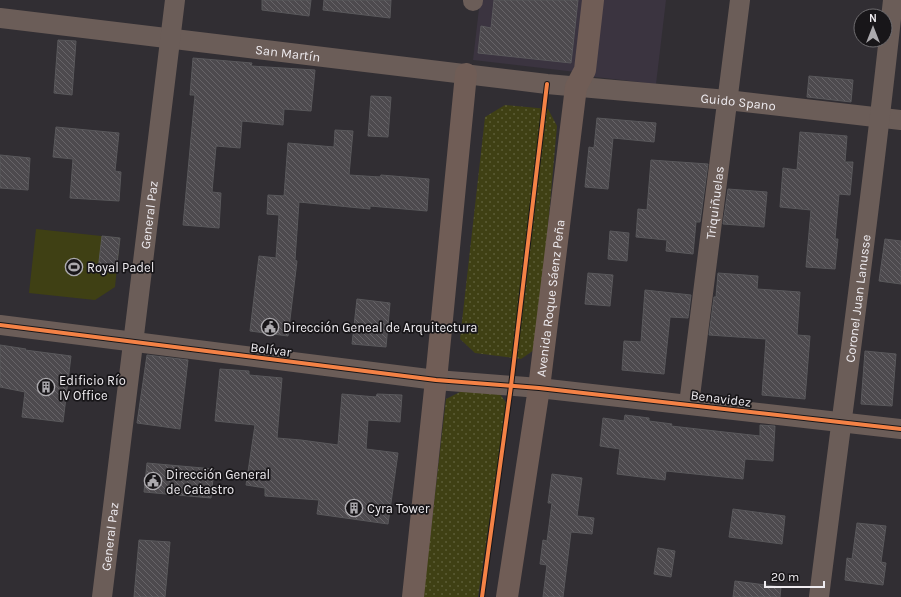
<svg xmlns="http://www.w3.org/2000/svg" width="901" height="597" viewBox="0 0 901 597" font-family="Karla,sans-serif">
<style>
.built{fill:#3b3440}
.grass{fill:url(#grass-dots)}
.pitch{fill:#3f4014}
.building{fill:url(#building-back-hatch);stroke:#59585b}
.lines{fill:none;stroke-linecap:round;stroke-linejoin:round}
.street{stroke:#6b5d58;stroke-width:20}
.secondary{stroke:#705d56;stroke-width:22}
.cycleway-casing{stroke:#181619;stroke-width:6}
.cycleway{stroke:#f48246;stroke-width:4}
.labels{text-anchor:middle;stroke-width:3.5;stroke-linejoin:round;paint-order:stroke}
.street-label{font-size:13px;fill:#efecf0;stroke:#181619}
.poi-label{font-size:13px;fill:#efecf0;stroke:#181619;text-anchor:start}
</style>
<defs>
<pattern id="grass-dots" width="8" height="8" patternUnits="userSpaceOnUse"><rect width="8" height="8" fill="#3f4014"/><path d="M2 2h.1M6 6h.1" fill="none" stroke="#5b5c36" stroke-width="1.8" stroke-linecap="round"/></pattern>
<pattern id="building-back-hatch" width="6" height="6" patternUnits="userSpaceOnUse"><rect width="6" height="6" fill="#4d4a4e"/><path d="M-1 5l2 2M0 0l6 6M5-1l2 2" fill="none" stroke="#676468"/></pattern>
</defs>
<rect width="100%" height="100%" fill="#312e33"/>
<g class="built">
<polygon points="480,0 584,0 576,72 473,60"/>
<polygon points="596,0 666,0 656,84 587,76"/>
</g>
<g class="grass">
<polygon points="505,105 548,109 557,126 537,348 521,359 475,353 460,339 485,117"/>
<polygon points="464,390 500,394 507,404 478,597 423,597 446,399"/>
</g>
<polygon class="pitch" points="36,229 120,238 115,287 95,300 29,293"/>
<g class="building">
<polygon points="262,0 311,0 309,16 262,10"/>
<polygon points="324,0 391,0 390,18 323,10"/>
<polygon points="494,0 578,0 571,63 478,53 481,26 491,28"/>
<polygon points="58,40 76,41 72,95 54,93"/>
<polygon points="193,58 252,63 251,66 315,70 311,111 284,109 283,125 242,121 240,148 216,146 212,192 221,193 219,228 183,225 195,95 190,95"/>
<polygon points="809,76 853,80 851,102 807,97"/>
<polygon points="371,96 391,97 388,137 368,136"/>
<polygon points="597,118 656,123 654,142 613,138 608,189 585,187 589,147 594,148"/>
<polygon points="56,127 119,133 115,171 121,172 119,201 70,198 73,159 53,157"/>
<polygon points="335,130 353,131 349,175 380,177 381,175 429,179 427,211 370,206 370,209 299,202 295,260 297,261 288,336 250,331 259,256 276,258 279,215 267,214 268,195 284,196 288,143 334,147"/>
<polygon points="800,132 847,136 845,162 853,162 850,195 839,194 835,239 838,239 835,269 806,267 811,210 780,207 783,168 797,170"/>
<polygon points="0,155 30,158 28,190 0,188"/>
<polygon points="651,160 708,164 700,222 696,222 693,254 666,251 667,240 636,237 638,209 647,210"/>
<polygon points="728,189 767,192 764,227 723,224"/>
<polygon points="610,231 629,233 627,261 608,259"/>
<polygon points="102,236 120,238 116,272 98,270"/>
<polygon points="885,239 901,241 901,284 879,281"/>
<polygon points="588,273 613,275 610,306 585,304"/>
<polygon points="718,273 758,276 757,289 800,292 797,335 810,336 805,399 762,395 766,339 709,335 714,297 716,297"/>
<polygon points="645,290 691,295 688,318 670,317 664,374 622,370 624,341 641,342"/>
<polygon points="357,299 390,303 386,347 352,344"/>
<polygon points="0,345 26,349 25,350 71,356 63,422 22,417 25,392 0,387"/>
<polygon points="865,351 896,354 892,406 861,404"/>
<polygon points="147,355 188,360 180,429 137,423"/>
<polygon points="220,369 249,371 249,375 282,378 277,438 301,440 338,445 342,394 376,397 377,394 402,395 400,422 368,420 366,449 398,453 388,524 317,514 319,500 265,496 265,488 246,485 255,425 215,421"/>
<polygon points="625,415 649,418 649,421 672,424 671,426 760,436 760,425 775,426 773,461 745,459 743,479 666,471 665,480 617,474 620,449 600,446 603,418 624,421"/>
<polygon points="147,463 214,469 211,498 144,492"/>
<polygon points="552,474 582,478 577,516 594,518 592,534 571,532 563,597 543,597 547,565 540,564 543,540 547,541 552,503 548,503"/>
<polygon points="733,509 785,516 782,544 729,537"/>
<polygon points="857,523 886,526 881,562 886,563 883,585 845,580 847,558 852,559"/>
<polygon points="139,540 170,542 165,597 134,597"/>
<polygon points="658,548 675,551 671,577 654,574"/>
<polygon points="735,581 781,587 780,597 733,597"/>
</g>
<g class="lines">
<g class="street">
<polyline points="473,1 473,0"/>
<path id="s1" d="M0 18 547 84 727 100 901 120"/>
<polyline points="0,325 436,380 539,388 901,429"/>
<path id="s2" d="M689 404 740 0"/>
<path id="s3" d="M102 597 175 0"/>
<path id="s4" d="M819 597C844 398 872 199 893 0"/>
</g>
<g class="secondary">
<polyline points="413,597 436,380 466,74"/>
<path id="s5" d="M507 597 539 388 576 87 585 70 593 0"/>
</g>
<defs>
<g id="cycleway">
<polyline points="0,325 436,380 539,388 901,429"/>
<polyline points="482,597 511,386 547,84"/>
</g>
</defs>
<use href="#cycleway" class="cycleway-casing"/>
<use href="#cycleway" class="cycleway"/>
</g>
<defs>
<symbol id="stadium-ring" viewBox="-11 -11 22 22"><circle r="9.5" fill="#181619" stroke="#acaaae" stroke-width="1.5"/><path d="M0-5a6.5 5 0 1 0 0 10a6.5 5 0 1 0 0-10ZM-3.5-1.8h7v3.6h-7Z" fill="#acaaae"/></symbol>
<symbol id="civic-ring" viewBox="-11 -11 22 22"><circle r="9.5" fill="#181619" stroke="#acaaae" stroke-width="1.5"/><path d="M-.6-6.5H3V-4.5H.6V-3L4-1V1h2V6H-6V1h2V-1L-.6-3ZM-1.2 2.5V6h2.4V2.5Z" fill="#acaaae"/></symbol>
<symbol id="building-ring" viewBox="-11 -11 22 22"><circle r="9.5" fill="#181619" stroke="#acaaae" stroke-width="1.5"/><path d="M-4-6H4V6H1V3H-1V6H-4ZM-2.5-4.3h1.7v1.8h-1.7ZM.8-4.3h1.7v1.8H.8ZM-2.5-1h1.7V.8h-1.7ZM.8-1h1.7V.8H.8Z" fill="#acaaae"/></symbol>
</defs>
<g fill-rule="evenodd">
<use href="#stadium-ring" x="64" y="257" width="20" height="20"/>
<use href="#civic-ring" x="260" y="317" width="20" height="20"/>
<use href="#building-ring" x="36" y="377" width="20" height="20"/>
<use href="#civic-ring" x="143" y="471" width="20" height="20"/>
<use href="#building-ring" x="344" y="498" width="20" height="20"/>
</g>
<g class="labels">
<g class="street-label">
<text dy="5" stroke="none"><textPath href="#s1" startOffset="290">San Martín</textPath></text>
<text dy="5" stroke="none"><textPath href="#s1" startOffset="743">Guido Spano</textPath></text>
<text dy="5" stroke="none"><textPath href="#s2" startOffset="203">Triquiñuelas</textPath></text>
<text dy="5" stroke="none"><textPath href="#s3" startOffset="385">General Paz</textPath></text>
<text dy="5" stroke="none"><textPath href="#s5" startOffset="302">Avenida Roque Sáenz Peña</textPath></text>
<text dy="5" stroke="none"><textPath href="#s4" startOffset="301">Coronel Juan Lanusse</textPath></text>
<text transform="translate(271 349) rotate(7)" y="5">Bolívar</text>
<text transform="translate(721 398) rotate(7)" y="5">Benavidez</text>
<text dy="5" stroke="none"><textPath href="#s3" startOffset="61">General Paz</textPath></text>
</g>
<g class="poi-label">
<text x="87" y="272">Royal Padel</text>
<text x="283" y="332">Dirección Geneal de Arquitectura</text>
<text x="59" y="385">Edificio Río<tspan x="59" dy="15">IV Office</tspan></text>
<text x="166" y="479">Dirección General<tspan x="166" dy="15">de Catastro</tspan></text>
<text x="367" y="513">Cyra Tower</text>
</g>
</g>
<g transform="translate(873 28)"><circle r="19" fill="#181619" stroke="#6e6c6f"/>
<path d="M0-3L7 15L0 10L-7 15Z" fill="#acaaae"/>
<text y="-6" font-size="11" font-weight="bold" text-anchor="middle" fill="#efecf0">N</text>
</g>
<path d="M765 581v6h59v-6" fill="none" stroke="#efecf0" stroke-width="2"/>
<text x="771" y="581" font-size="12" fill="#efecf0" stroke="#181619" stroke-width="3" paint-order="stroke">20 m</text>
</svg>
